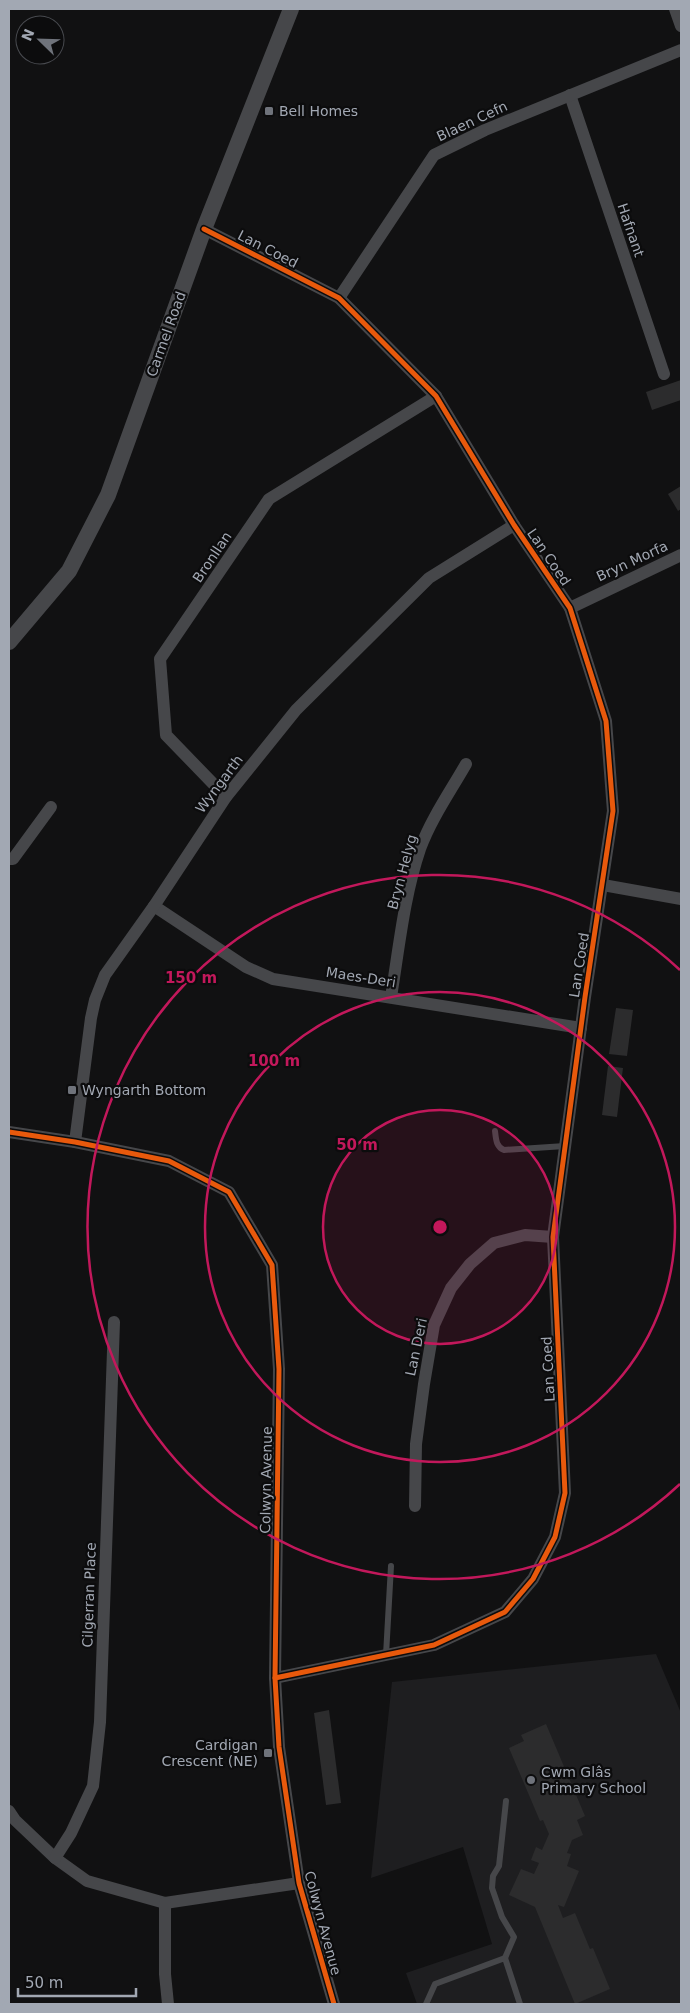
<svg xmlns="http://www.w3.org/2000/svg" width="690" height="2013" viewBox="0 0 690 2013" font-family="'DejaVu Sans',sans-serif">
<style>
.built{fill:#1e1e20}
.building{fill:#2c2c2d}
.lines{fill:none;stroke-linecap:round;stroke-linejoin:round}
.service{stroke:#46474a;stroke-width:6}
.minor{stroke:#46474a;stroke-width:12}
.tertiary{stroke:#46474a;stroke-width:16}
.cycleway-casing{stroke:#0c0c0d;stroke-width:8}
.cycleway{stroke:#e8590c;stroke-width:5}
.ring{fill:none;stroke:#c2185b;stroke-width:2.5}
.poi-dot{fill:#6f737b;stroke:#0c0c0d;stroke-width:2}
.labels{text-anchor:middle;stroke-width:4.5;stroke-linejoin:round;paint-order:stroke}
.poi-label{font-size:14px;fill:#a2a8b3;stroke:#0c0c0d;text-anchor:start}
.street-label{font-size:14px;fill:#a2a8b3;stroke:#0c0c0d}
.centre{fill:#c2185b;stroke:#0c0c0d;stroke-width:2.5}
.ring-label{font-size:15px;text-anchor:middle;font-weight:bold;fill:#c2185b;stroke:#0c0c0d;stroke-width:4.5;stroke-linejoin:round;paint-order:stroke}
</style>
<rect width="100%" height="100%" fill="#111112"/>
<polygon class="built" points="656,1654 681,1713 681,2004 417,2004 406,1973 492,1944 463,1847 371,1878 392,1682"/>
<g class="building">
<polygon points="681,380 681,400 652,410 646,392"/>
<polygon points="681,486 681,509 678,511 668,494"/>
<polygon points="616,1008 633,1010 627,1056 609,1054"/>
<polygon points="608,1066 623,1068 617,1117 602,1115"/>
<polygon points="329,1710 341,1803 326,1805 314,1713"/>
<polygon points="546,1724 585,1816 577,1820 583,1835 572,1840 567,1853 571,1854 567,1866 579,1871 564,1907 558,1905 563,1918 575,1913 590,1949 593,1948 610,1989 575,2004 535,1907 509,1895 521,1869 534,1874 539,1863 531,1860 536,1847 542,1850 549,1834 543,1820 540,1821 509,1748 524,1741 521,1735"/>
</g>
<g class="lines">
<g class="service">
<path d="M495 1131C496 1139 496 1147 504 1150L565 1146"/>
<polyline points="386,1655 391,1566"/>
<polyline points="505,1958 514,1937 502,1917 492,1888 493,1876 499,1866 506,1801"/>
<polyline points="426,2004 435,1984 505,1958 520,2004"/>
</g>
<g class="minor">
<polyline points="675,9 681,26"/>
<polyline points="570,95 664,374"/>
<polyline points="204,229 339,298 436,396 514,525 570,608 606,721 613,811 585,997 553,1237 565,1493 555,1537 533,1579 505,1612 434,1645 275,1678"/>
<polyline points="339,298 434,155 485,130 681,50"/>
<polyline points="570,608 681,555"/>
<polyline points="226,797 166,735 160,659 269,499 436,396"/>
<polyline points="9,859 13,859 51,807"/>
<polyline points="603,885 681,899"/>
<polyline points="154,906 246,967 273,979 581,1028"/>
<path d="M391 997C399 948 404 896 420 849 431 819 450 792 466 764"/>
<polyline points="9,1132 75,1142 169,1161 229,1192 272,1265 279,1369 275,1678 279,1747 299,1883 334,2004"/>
<polyline points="75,1142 91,1018 95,1000 105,975 154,906 226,797 296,710 429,578 514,525"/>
<polyline points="415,1506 416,1444 424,1384 434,1325 451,1288 470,1264 494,1243 525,1235 553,1237"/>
<polyline points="9,1811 15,1820 55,1858 87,1881 165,1903 299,1883"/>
<polyline points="55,1858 71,1833 93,1786 100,1722 114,1322"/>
<polyline points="165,1903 165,1974 168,2004"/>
</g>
<polyline class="tertiary" points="9,642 69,571 108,495 204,229 291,9"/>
<defs>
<g id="cycleway">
<polyline points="204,229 339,298 436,396 514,525 570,608 606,721 613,811 585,997 553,1237 565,1493 555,1537 533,1579 505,1612 434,1645 275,1678"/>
<polyline points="9,1132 75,1142 169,1161 229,1192 272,1265 279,1369 275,1678 279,1747 299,1883 334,2004"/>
</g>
</defs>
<use href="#cycleway" class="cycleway-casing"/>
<use href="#cycleway" class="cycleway"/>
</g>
<circle cx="440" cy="1227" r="117" fill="#c2185b" fill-opacity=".12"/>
<g class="ring">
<circle cx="440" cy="1227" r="117"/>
<circle cx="440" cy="1227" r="235"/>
<path d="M680 1484A352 352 0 1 1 680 970"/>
</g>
<g class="poi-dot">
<rect x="264" y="106" width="10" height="10" rx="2.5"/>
<rect x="67" y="1085" width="10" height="10" rx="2.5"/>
<rect x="263" y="1748" width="10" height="10" rx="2.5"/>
<circle cx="531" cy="1780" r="5"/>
</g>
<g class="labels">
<g class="poi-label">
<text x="279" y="116">Bell Homes</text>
<text x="82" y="1095">Wyngarth Bottom</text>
<text x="258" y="1750" text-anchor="end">Cardigan<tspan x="258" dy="16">Crescent (NE)</tspan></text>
<text x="541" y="1777">Cwm Glâs<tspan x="541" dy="16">Primary School</tspan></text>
</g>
<g class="street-label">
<text transform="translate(472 121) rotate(-25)" y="5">Blaen Cefn</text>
<text transform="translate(631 230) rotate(71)" y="5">Hafnant</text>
<text transform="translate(268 249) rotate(27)" y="5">Lan Coed</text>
<text transform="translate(166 334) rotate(-70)" y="5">Carmel Road</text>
<text transform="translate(212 557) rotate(-56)" y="5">Bronllan</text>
<text transform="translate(549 557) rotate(56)" y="5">Lan Coed</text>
<text transform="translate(632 561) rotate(-25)" y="5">Bryn Morfa</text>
<text transform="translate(219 784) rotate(-53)" y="5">Wyngarth</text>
<text transform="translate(402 872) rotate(-75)" y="5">Bryn Helyg</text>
<text transform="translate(579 965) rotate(-81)" y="5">Lan Coed</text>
<text transform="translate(361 977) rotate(9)" y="5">Maes-Deri</text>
<text transform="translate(416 1347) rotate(-78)" y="5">Lan Deri</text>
<text transform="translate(548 1369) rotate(-93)" y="5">Lan Coed</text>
<text transform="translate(266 1480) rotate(-89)" y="5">Colwyn Avenue</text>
<text transform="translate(89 1595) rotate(-88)" y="5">Cilgerran Place</text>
<text transform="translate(323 1923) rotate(75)" y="5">Colwyn Avenue</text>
</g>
</g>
<circle cx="440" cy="1227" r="8" class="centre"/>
<g class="ring-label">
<text x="191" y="983">150 m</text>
<text x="274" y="1066">100 m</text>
<text x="357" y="1150">50 m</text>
</g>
<rect width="690" height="2013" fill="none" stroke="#a2a8b3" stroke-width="20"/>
<g transform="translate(40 40) rotate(293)"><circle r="24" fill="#0c0c0d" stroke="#484a4f"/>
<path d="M0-4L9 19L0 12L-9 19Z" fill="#6f737b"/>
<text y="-8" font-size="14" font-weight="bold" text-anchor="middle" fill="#a2a8b3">N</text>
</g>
<path d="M18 1988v8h118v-8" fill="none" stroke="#a2a8b3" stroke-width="2.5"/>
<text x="25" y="1988" font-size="15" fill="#a2a8b3" stroke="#0c0c0d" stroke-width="4" paint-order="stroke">50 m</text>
</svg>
